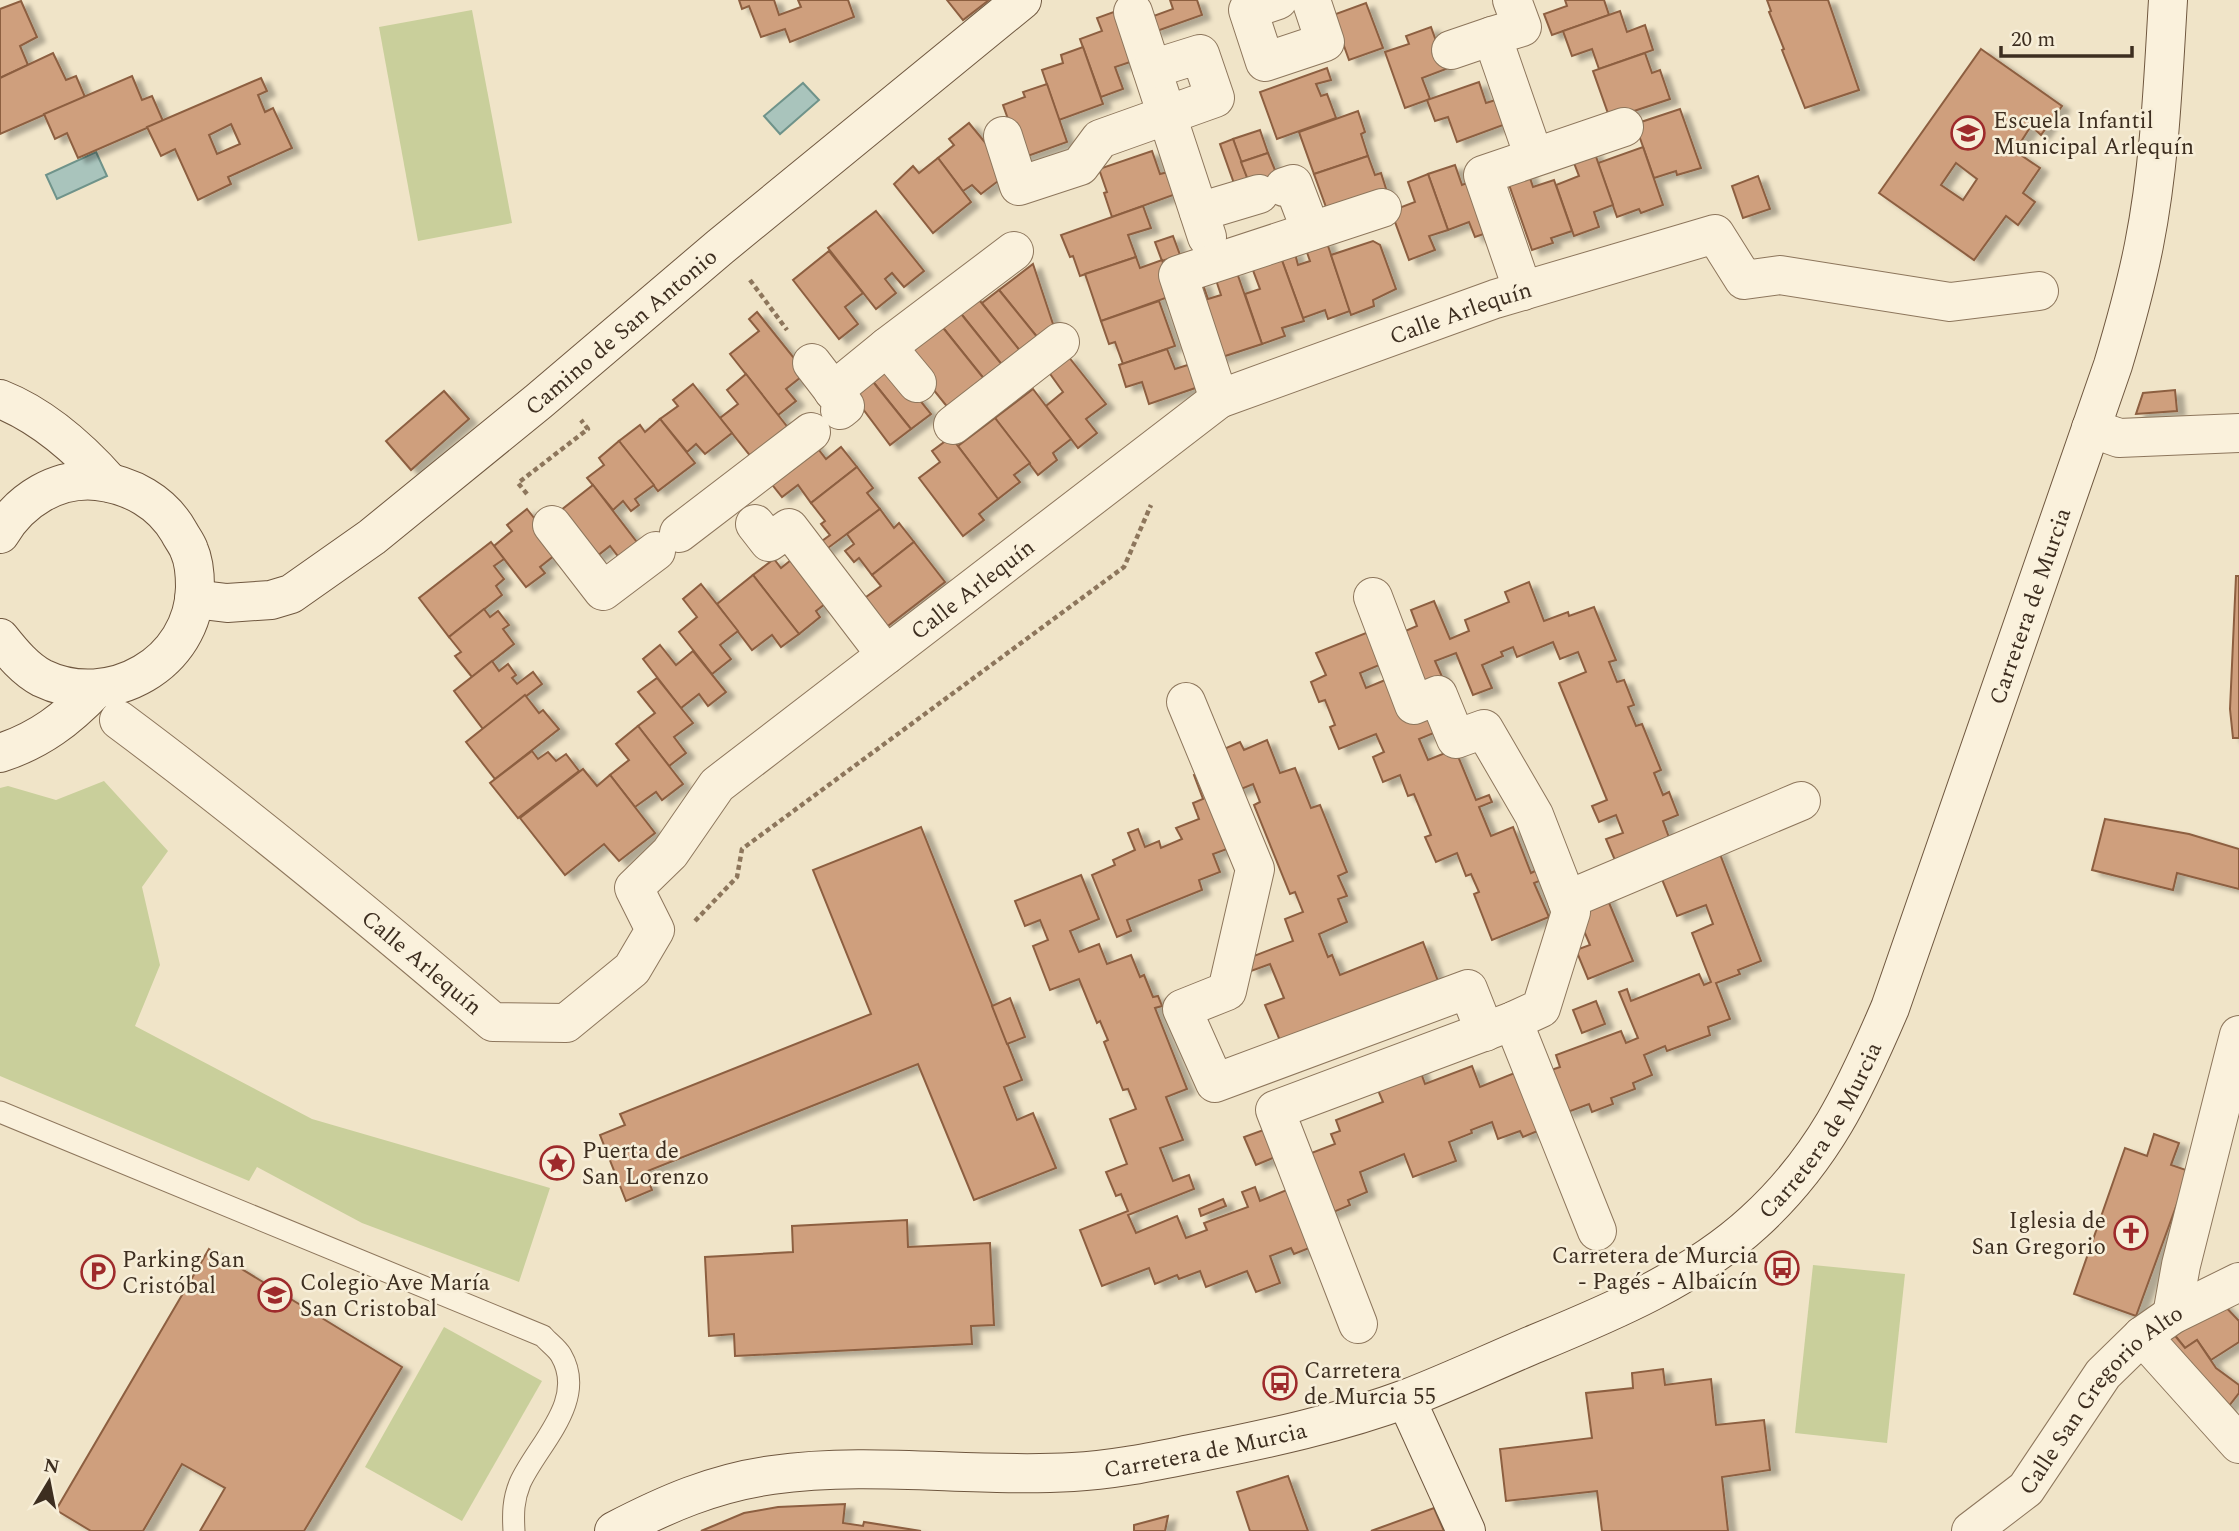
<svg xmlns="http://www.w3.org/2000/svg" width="2239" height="1531" viewBox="0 0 2239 1531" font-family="Spectral,serif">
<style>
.green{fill:#c9cf9b}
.water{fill:#a9c4bc;stroke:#6f938a;stroke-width:2}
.building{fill:#cf9f7d;stroke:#8d5f41;stroke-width:2;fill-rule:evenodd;filter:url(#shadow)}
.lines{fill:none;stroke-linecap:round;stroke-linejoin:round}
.lane-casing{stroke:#8d765c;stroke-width:23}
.street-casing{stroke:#8d765c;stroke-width:40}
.secondary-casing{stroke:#6f573f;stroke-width:40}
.path{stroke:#8d765c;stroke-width:4.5;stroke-dasharray:5 3.5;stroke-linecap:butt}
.lane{stroke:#faf1dc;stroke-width:21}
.street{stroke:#faf1dc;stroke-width:38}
.secondary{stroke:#faf1dc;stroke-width:38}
.labels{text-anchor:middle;stroke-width:5;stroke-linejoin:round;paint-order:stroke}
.poi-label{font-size:23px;fill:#3d2e20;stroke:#f7eed8;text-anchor:start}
.street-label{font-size:23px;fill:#3d2e20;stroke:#f7eed8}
</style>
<defs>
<filter id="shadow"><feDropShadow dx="8" dy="4.5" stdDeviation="2" flood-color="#0004"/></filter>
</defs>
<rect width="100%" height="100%" fill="#f0e4c8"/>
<g class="green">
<polygon points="472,10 512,223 418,241 379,27"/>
<polygon points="104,781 168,851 142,887 160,965 135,1026 312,1119 550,1188 519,1282 362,1223 257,1167 249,1181 0,1076 0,788 8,786 56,800"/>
<polygon points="1813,1265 1905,1274 1887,1443 1795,1433"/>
<polygon points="444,1327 542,1381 462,1521 365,1467"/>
</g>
<g class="water">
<polygon points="803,83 819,100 780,134 764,116"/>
<polygon points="96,152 107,176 57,199 46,175"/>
</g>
<g class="building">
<polygon points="739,0 774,0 779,15 801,7 798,0 848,0 854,17 790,42 785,29 761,37 749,6 742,9"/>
<polygon points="947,0 989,0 963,20"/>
<polygon points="1170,0 1197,0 1202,15 1154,32 1148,18 1173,9"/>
<polygon points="1565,0 1604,0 1609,15 1552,35 1544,14 1567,6"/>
<polygon points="1767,0 1828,0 1859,90 1805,108 1782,50 1784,49 1769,12 1771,11"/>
<polygon points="21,1 37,37 20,46 28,65 0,78 0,9"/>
<polygon points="1366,3 1383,48 1349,60 1333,15"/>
<polygon points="1122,9 1139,59 1115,67 1123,89 1101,97 1080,39 1102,31 1097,18"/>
<polygon points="1620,11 1627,32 1645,25 1653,50 1599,69 1592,49 1572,56 1563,31"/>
<polygon points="1431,27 1446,69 1422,78 1430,99 1405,108 1385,52 1409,44 1406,36"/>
<polygon points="1083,47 1103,104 1059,120 1042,70 1063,63 1061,55"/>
<path d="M1981 49 2062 106 2041 135 2031 126 2015 151 2040 168 2023 193 2035 202 2018 225 2006 216 1974 260 1879 193ZM1956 163 1977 179 1963 200 1941 185Z"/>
<polygon points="53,53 66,80 76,76 85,97 0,134 0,78"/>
<polygon points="1645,53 1652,73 1660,70 1670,99 1610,119 1593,71"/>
<polygon points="1327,68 1331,80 1316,84 1321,96 1327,94 1336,118 1277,139 1260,92"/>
<polygon points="132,76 142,100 152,96 163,121 78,158 67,133 55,139 44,114"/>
<path d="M261 78 267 91 258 95 265 112 273 108 292 148 228 177 231 184 198 200 175 149 161 156 147 127ZM231 124 240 144 217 154 209 135Z"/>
<polygon points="1479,82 1486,103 1505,97 1514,121 1457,142 1448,117 1435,121 1427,100"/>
<polygon points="1047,84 1067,142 1022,158 1003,105 1025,97 1023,92"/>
<polygon points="1680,109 1701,168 1677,175 1676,171 1654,178 1635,124"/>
<polygon points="1358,111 1365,132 1361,134 1368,156 1314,174 1299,132"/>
<polygon points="969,123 1002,163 1006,175 981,194 972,185 963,191 938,158 954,145 949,139"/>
<polygon points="1260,130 1268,153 1241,162 1233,139"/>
<polygon points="1233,139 1250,185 1236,189 1220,144"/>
<polygon points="1643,147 1663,205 1641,213 1639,209 1617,217 1598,163"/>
<polygon points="1152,151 1160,174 1168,172 1176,194 1112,217 1104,193 1107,192 1099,169"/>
<polygon points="1594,151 1613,205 1594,212 1599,227 1574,236 1556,185 1579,176 1572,158"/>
<polygon points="1268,153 1277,175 1250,185 1241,162"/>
<polygon points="1368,156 1375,175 1381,173 1389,198 1330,218 1314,174"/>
<polygon points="938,158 971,202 933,233 894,184 913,166 919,173"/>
<polygon points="1455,165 1462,185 1482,177 1501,228 1475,237 1469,222 1448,230 1428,174"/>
<polygon points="1528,172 1533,187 1554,180 1572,231 1551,238 1553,243 1532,250 1507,179"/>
<polygon points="1428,174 1448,230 1429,236 1435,250 1409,260 1391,211 1415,202 1408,182"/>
<polygon points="1758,176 1770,209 1743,218 1732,186"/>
<polygon points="1143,206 1151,228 1128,235 1136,257 1080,276 1073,256 1070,257 1061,235"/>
<polygon points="876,211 924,271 904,287 892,273 885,279 896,293 876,309 828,248"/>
<polygon points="1173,236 1180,255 1162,261 1155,242"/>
<polygon points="1326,240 1350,311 1328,319 1325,310 1303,318 1280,255 1294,250 1298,265 1310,261 1305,247"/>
<polygon points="1373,241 1380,245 1396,289 1373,300 1374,306 1351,315 1331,255"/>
<polygon points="829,251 863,293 845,307 858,324 839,339 793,280"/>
<polygon points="1280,255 1304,321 1282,328 1285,336 1262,344 1245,294 1260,289 1251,265"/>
<polygon points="1136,257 1140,268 1162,260 1174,295 1101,321 1085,274"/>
<polygon points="1033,264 1054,327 1038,338 999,290"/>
<polygon points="1236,270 1262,344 1216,359 1190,285 1202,282 1208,299 1221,295 1215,277"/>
<polygon points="999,290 1038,338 1021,352 982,303"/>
<polygon points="976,296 1021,352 1003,366 958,310"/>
<polygon points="1159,301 1175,346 1123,364 1115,342 1109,344 1101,321"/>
<polygon points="958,310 1003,366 985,380 940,324"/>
<polygon points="757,312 806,373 786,389 796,401 778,415 730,354 759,331 749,319"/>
<polygon points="940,324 985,380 949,409 904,353"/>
<polygon points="1167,349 1175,369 1197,362 1204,385 1149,404 1142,382 1126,387 1119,365"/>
<polygon points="1068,356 1106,404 1086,419 1097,433 1078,448 1046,406 1063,392 1048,371"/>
<polygon points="890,363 931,414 911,429 870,378"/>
<polygon points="746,374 793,434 756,463 720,418 738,404 727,390"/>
<polygon points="870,378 911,429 890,445 851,393"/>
<polygon points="693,384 732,433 705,454 696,444 687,452 660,419 678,406 673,400"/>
<polygon points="1033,389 1071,439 1053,453 1057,460 1038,475 995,418"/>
<polygon points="2175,390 2177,411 2136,414 2143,393"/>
<polygon points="444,391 469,419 411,470 386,441"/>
<polygon points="995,418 1030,463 1014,475 1020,482 998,499 958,446"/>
<polygon points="660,419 695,463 658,491 619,441 640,425 645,432"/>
<polygon points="951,437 998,499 979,514 984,520 963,536 919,478 940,462 932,451"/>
<polygon points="619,441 654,485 635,499 639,505 631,511 623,501 613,510 587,478 604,465 599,458"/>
<polygon points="812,441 826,459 841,447 857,467 811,503 798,485 782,497 766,477"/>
<polygon points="857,467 873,488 867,493 880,509 824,551 818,544 830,535 821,524 825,521 811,503"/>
<polygon points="593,485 643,550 624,564 610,546 592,560 556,514"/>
<polygon points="527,509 560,551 540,567 545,573 526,587 494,546 512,531 507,525"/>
<polygon points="880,509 894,528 899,523 914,542 872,575 859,558 854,562 845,551 854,544 847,534"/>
<polygon points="491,542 504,559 494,566 504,579 496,586 502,595 449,637 419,598"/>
<polygon points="914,542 945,582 884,629 862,600 881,586 872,575"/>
<polygon points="774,559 781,568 791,560 834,597 816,611 820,617 799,634 753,575"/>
<polygon points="753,575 799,634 781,647 772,635 752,650 717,604"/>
<polygon points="2236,576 2239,576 2239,738 2233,738 2230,709"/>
<polygon points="1529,582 1544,621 1568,612 1569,616 1594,607 1616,660 1609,662 1617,682 1624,680 1634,705 1628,707 1636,726 1642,724 1661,770 1654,773 1663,795 1669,792 1678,815 1663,821 1671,843 1617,865 1606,839 1623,833 1616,815 1599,822 1592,806 1607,800 1559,683 1586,672 1578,652 1560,659 1553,642 1517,657 1513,647 1501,652 1503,656 1482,665 1492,688 1473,695 1456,653 1435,661 1444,681 1420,691 1396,635 1417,626 1411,610 1434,601 1450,639 1469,631 1465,620 1509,602 1505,592"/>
<polygon points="701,584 738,631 720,645 731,659 712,674 679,632 697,617 683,599"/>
<polygon points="484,609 490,617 498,611 509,625 503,629 514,644 472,677 455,656 461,652 449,637"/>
<polygon points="1371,631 1384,663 1360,673 1366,688 1390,678 1441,730 1419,739 1428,760 1455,749 1476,800 1489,795 1492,802 1479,807 1491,836 1513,827 1531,873 1543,867 1547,878 1534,883 1549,917 1492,940 1474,894 1479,892 1471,874 1466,876 1457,853 1436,862 1425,837 1431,835 1414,794 1408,796 1400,775 1383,782 1373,757 1384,752 1376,734 1339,749 1330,727 1335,725 1325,700 1319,702 1311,682 1326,675 1316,653"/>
<polygon points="660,645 676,665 693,651 726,692 708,706 699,694 681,708 643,659"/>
<polygon points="492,661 499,671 508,664 516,675 512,678 517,684 533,672 542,684 483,729 454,691"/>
<polygon points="657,678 693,723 674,737 686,753 669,766 638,726 655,713 638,692"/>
<polygon points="525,695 539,713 543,710 559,729 495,779 466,742"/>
<polygon points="638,726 683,784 662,800 656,792 635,807 610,775 629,760 616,744"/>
<polygon points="1267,740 1280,773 1295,768 1311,808 1320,805 1347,872 1338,876 1347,896 1338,899 1347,922 1319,934 1328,957 1332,955 1340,975 1423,942 1438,981 1281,1043 1265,1005 1284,998 1270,964 1251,971 1246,959 1293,941 1285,919 1303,912 1295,892 1290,894 1254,805 1260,802 1253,784 1234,792 1217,752 1240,742 1244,750"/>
<polygon points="532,751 538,759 548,752 556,761 566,754 579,771 518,818 490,783"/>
<polygon points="583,769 597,786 610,775 655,833 619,861 604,844 565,875 520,818"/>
<polygon points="1208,769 1238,845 1213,854 1220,872 1199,880 1202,890 1127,920 1131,931 1117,937 1092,875 1115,865 1113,860 1135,850 1128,833 1138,829 1145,847 1159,841 1161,848 1182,839 1176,828 1199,819 1193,803 1203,799 1194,775"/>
<polygon points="2105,819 2189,834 2239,849 2239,889 2177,873 2173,890 2092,870"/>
<polygon points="921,827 1022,1080 1004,1087 1017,1120 1033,1113 1056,1168 974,1200 918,1064 645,1172 652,1190 626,1201 600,1135 625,1125 620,1114 871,1014 813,870"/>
<polygon points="1718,849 1761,961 1738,970 1740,974 1716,983 1730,1019 1708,1027 1710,1035 1667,1051 1665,1046 1644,1055 1652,1075 1633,1083 1635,1089 1611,1098 1613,1104 1592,1112 1589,1104 1565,1113 1548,1071 1560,1067 1556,1055 1621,1031 1626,1043 1638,1038 1619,992 1627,989 1631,1001 1699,974 1704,985 1711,982 1692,933 1713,924 1706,905 1677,916 1659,872"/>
<polygon points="1081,875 1099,919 1070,931 1079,952 1099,944 1107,964 1131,955 1140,977 1144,975 1153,997 1158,996 1162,1006 1155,1008 1187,1089 1166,1097 1183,1140 1160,1148 1173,1181 1189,1175 1194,1189 1128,1215 1136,1233 1177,1216 1186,1238 1207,1230 1204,1223 1248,1207 1242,1192 1255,1187 1260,1201 1294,1187 1317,1245 1294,1254 1291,1248 1270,1256 1280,1283 1256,1292 1247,1271 1206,1287 1200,1271 1179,1279 1177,1275 1155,1284 1149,1268 1102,1286 1080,1230 1128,1211 1121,1194 1116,1196 1106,1172 1127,1164 1110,1119 1136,1109 1128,1089 1123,1090 1104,1042 1108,1040 1100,1021 1097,1023 1079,979 1050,990 1033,946 1048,940 1040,920 1025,926 1015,901"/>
<polygon points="1605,893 1633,961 1588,979 1576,950 1590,945 1573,905"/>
<polygon points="1010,998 1025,1037 1007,1044 992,1006"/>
<polygon points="1596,1001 1605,1024 1582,1033 1573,1010"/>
<polygon points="1416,1059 1425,1084 1472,1066 1480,1087 1522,1070 1545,1128 1523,1137 1520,1131 1498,1139 1492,1122 1471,1130 1472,1133 1449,1142 1456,1161 1413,1177 1404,1154 1360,1172 1367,1192 1348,1200 1350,1205 1324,1216 1301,1157 1335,1144 1331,1134 1340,1131 1336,1120 1383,1102 1372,1076"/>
<polygon points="1269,1128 1280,1155 1256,1165 1244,1137"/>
<polygon points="2154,1134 2179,1143 2171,1165 2189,1171 2136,1316 2074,1294 2125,1148 2147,1156"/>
<polygon points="1223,1199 1226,1206 1201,1216 1199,1209"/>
<polygon points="907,1220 908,1247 990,1243 994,1325 971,1326 972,1344 735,1356 734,1334 709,1336 705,1257 793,1252 792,1226"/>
<polygon points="209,1249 402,1367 304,1531 200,1531 225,1488 182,1464 143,1531 91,1531 56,1510"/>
<polygon points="2221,1302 2239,1321 2239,1342 2211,1360 2197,1340 2185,1348 2172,1332"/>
<polygon points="2172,1332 2185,1348 2197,1340 2216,1368 2239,1385 2239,1393 2225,1411 2159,1340"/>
<polygon points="1663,1369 1665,1385 1711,1379 1716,1425 1764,1420 1770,1470 1722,1477 1728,1531 1602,1531 1597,1491 1506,1501 1500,1449 1592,1438 1586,1393 1633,1388 1632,1373"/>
<polygon points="1288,1476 1308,1531 1250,1531 1237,1492"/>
<polygon points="845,1504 843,1523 863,1526 864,1522 921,1531 701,1531 744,1513 778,1507"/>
<polygon points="1434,1508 1444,1531 1371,1531"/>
<polygon points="1168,1516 1165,1531 1134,1531 1134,1525"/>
</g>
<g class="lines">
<defs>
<path id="lane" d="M0 1112 543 1336C548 1342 557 1348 561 1355 588 1401 537 1445 520 1483 513 1500 513 1514 514 1531"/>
<g id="street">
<polyline points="1278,0 1248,10 1265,62 1325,42 1311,0"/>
<polyline points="1512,0 1522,27 1492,36 1534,157"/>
<polyline points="1133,12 1207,237"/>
<polyline points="1451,50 1492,36"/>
<polyline points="1003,136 1019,186 1080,166 1100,139 1215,98 1200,54 1152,69"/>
<polyline points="1284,187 1293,184 1311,231"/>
<polyline points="1199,212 1259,194"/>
<polyline points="1523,291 1483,175 1624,127"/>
<polyline points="887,347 1014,251"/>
<polyline points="812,363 845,406 840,410"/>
<polyline points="833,391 887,347 917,383"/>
<polyline points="1219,399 1178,275 1382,208"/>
<polyline points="953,425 1060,342"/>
<polyline points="2091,428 2119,438 2239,433"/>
<polyline points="755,524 769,542 789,528 886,655"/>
<polyline points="552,525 603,591 656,551"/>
<polyline points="679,533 811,432"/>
<polyline points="1373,597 1414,705 1438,695 1456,739 1484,729 1534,815 1567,900"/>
<polyline points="1186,702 1255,869 1227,991 1182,1009 1215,1083 1468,989 1485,1032"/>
<path id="s1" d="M119 720C248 816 371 918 493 1022L566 1023 632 969 655 930 634 888 670 853 717 785 1219 399 1495 299 1715 234 1744 280 1780 275 1950 302 2039 291"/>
<polyline points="1513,1021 1597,1231"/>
<polyline points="2172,1315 2181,1265 2239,1035"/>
<polyline points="1358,1324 1275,1110 1513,1021 1541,1008 1571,912 1567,900 1801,801"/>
<polyline points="2142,1336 2239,1444"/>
<path id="s2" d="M1971 1531 2026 1489 2103 1374 2142 1336 2172 1315 2239 1282"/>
</g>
<g id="secondary">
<path d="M0 399C43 416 79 448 110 483"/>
<path d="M0 534C20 500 57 477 97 481 131 485 162 502 179 532 182 538 187 544 189 550 194 561 195 575 195 587 194 663 110 711 42 678 25 669 12 653 0 638"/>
<path id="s3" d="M194 599 227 603 271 600 291 594 372 537 539 401 720 247 1022 0"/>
<path d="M0 753C40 740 67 719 96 689"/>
<polyline points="1406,1399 1466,1531"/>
<path id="s4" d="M614 1531C666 1504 714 1483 772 1475 872 1461 973 1478 1073 1472 1114 1470 1155 1461 1196 1453 1267 1439 1341 1423 1408 1398 1452 1381 1494 1361 1537 1343 1612 1312 1693 1278 1754 1222 1823 1159 1854 1092 1890 1008L2113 365C2125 325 2136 286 2144 245 2160 164 2163 82 2168 0"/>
</g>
</defs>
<use href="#lane" class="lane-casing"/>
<use href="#street" class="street-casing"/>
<use href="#secondary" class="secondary-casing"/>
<g class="path">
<polyline points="750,280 787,330"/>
<polyline points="527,494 518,483 588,429 581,420"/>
<polyline points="695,921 737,877 742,849 1124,567 1151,505"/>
</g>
<use href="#lane" class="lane"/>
<use href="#street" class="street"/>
<use href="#secondary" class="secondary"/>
</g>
<defs>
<symbol id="school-ring" viewBox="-11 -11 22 22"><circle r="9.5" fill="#f7eed8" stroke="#9e2a2b" stroke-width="1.5"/><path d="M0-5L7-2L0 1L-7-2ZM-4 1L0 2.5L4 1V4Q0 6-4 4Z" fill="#9e2a2b"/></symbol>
<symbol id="sight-ring" viewBox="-11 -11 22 22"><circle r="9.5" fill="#f7eed8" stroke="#9e2a2b" stroke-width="1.5"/><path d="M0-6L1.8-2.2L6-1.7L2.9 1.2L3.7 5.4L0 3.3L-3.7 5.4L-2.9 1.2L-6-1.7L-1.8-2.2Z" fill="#9e2a2b"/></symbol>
<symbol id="church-ring" viewBox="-11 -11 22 22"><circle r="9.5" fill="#f7eed8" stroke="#9e2a2b" stroke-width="1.5"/><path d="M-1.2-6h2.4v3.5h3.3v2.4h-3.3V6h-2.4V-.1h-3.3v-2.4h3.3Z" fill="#9e2a2b"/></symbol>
<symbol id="bus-ring" viewBox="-11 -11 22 22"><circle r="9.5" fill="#f7eed8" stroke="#9e2a2b" stroke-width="1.5"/><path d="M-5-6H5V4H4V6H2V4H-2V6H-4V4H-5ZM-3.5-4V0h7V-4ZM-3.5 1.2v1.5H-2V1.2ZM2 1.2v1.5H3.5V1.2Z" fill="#9e2a2b"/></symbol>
<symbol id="parking-ring" viewBox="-11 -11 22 22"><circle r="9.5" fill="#f7eed8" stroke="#9e2a2b" stroke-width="1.5"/><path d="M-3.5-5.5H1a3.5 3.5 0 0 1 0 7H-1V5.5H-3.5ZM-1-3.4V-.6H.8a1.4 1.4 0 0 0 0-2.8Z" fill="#9e2a2b"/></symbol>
<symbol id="university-ring" viewBox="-11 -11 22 22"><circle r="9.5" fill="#f7eed8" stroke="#9e2a2b" stroke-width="1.5"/><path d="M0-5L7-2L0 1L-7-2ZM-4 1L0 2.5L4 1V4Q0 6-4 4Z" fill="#9e2a2b"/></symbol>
</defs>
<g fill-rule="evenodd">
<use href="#school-ring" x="1949" y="114" width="38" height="38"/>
<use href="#sight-ring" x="538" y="1144" width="38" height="38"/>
<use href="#church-ring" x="2112" y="1214" width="38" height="38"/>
<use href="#bus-ring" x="1763" y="1249" width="38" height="38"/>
<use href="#parking-ring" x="79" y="1253" width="38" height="38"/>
<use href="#university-ring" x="256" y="1276" width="38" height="38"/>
<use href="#bus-ring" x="1261" y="1364" width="38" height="38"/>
</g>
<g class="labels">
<g class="poi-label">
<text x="1993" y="128">Escuela Infantil<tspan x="1993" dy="26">Municipal Arlequín</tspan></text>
<text x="582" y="1158">Puerta de<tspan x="582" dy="26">San Lorenzo</tspan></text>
<text x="2106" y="1228" text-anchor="end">Iglesia de<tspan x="2106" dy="26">San Gregorio</tspan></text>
<text x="1758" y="1263" text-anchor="end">Carretera de Murcia<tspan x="1758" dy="26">- Pagés - Albaicín</tspan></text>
<text x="122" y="1267">Parking San<tspan x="122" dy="26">Cristóbal</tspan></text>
<text x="300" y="1290">Colegio Ave María<tspan x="300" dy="26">San Cristobal</tspan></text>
<text x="1304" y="1378">Carretera<tspan x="1304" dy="26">de Murcia 55</tspan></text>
</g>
<g class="street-label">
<text dy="8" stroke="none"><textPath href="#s1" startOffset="1754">Calle Arlequín</textPath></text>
<text dy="8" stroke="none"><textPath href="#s3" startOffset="520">Camino de San Antonio</textPath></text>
<text dy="8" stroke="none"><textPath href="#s1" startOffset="1186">Calle Arlequín</textPath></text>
<text dy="8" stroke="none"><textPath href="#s4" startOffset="1885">Carretera de Murcia</textPath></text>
<text dy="8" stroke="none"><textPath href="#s1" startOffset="388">Calle Arlequín</textPath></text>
<text dy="8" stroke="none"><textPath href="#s4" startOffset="1318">Carretera de Murcia</textPath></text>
<text dy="8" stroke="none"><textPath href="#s2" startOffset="187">Calle San Gregorio Alto</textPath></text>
<text dy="8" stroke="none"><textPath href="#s4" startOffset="604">Carretera de Murcia</textPath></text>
</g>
</g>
<g transform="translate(49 1482) rotate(10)" stroke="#f7eed8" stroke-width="5" paint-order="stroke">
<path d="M0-5L12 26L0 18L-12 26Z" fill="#3d2e20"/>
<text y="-10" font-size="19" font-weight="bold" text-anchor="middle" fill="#3d2e20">N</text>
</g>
<path d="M2001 46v10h131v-10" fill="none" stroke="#3d2e20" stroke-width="3.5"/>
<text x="2011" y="46" font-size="21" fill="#3d2e20" stroke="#f7eed8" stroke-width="5" paint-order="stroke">20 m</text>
</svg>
